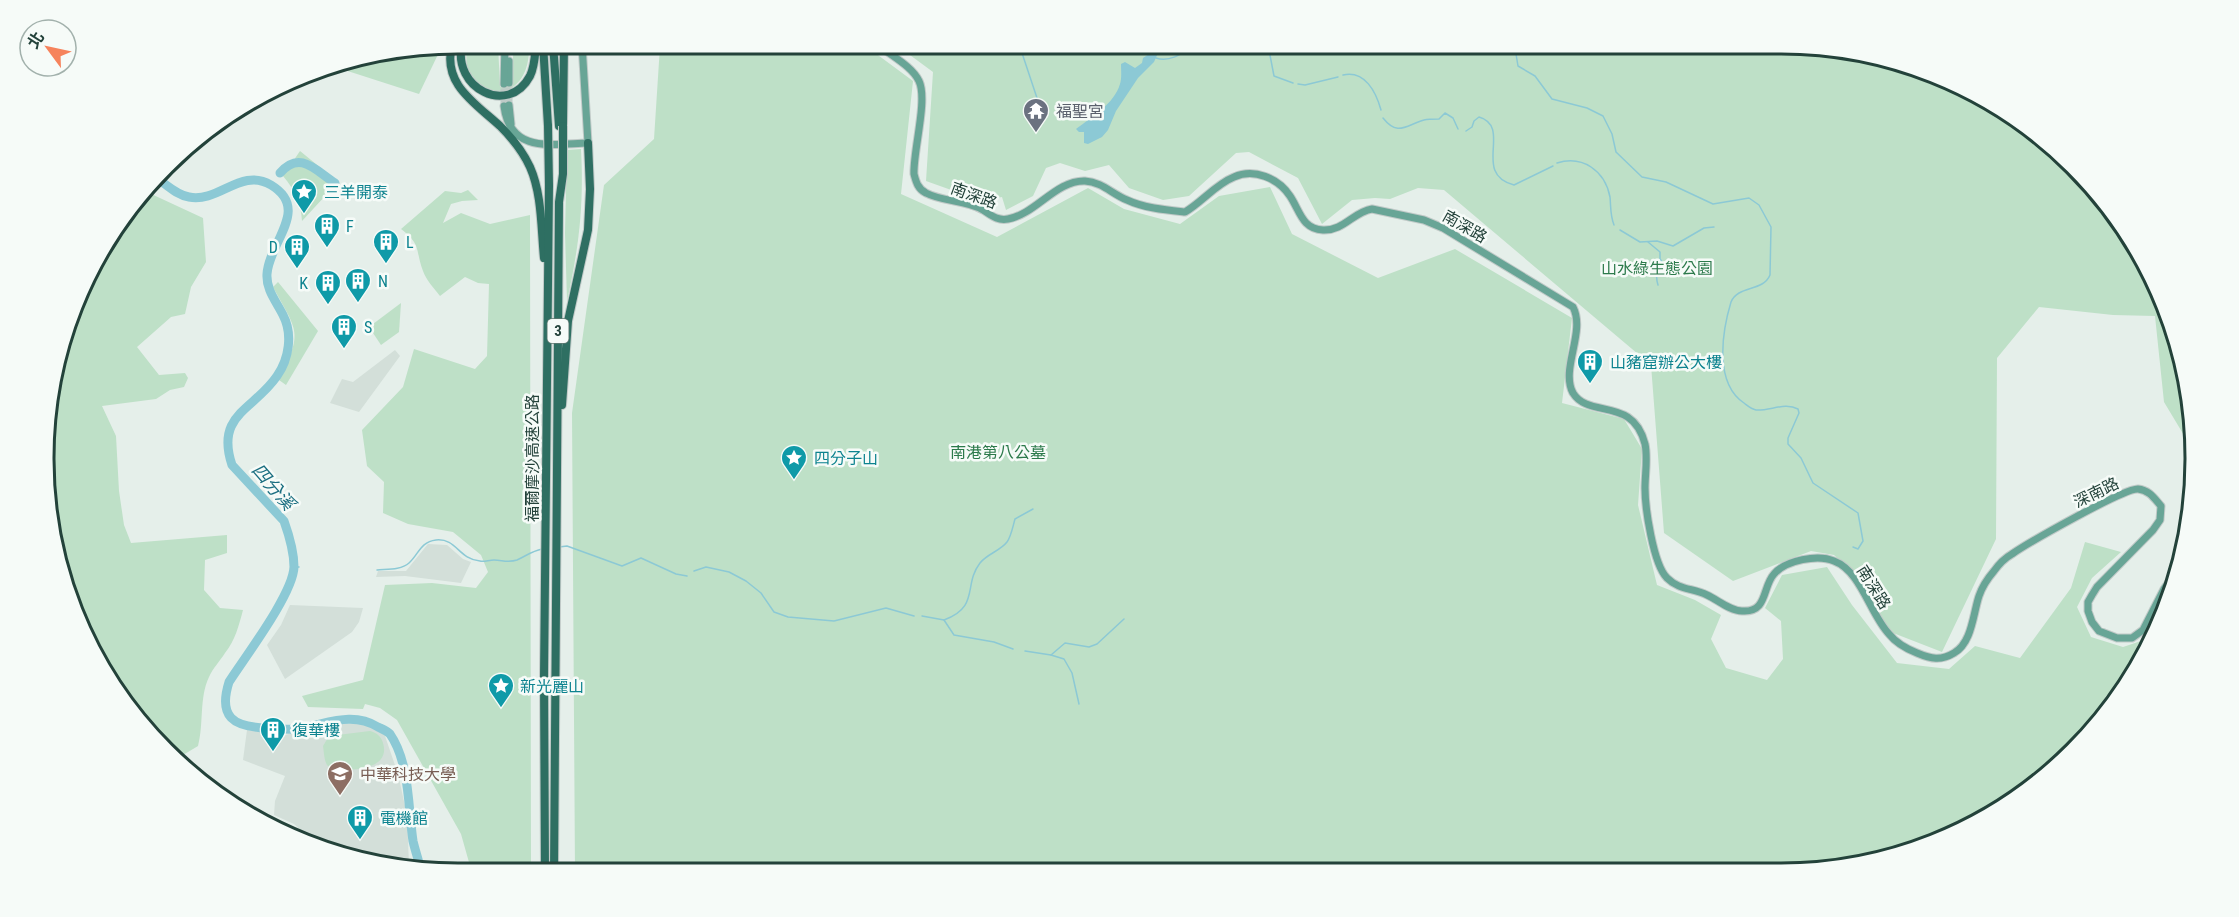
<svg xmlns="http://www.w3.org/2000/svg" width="2239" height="917" viewBox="0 0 2239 917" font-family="'Roboto Condensed','Noto Sans TC',sans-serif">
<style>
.built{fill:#d3dfd9}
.green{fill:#bee0c7}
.water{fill:#8cc9d5}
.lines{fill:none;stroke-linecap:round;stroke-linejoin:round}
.stream{stroke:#8cc9d5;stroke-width:1.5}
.river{stroke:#8cc9d5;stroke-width:9}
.major-tunnel{stroke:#beccc7;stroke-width:7;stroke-dasharray:7 3.5;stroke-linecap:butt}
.major-casing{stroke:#c1cac8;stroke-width:9}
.highway-casing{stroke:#c1cac8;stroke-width:10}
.major{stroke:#68a596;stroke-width:7}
.highway{stroke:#2e6f62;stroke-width:8}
.highway-bridge-casing{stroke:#c1cac8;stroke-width:10;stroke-linecap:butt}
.highway-bridge{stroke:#2e6f62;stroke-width:8}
.labels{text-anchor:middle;stroke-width:5;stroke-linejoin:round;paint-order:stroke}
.shield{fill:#f6fbf8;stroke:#627a73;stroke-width:1.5}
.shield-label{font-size:15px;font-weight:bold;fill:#23423a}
.worship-label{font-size:16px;fill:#5b616d;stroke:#f6fbf8;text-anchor:start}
.culture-label{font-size:16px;fill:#0d838f;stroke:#f6fbf8;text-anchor:start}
.street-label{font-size:16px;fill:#23423a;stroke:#f6fbf8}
.park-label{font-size:16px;fill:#2c7a4b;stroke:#f6fbf8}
.education-label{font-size:16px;fill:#785e54;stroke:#f6fbf8;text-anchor:start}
.water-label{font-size:18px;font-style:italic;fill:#1a6e80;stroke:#f6fbf8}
.rim{fill:none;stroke:#23423a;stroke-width:3}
</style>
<rect width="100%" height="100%" fill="#e5efea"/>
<g class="built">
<polygon points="395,350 400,356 359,412 330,403 342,379 353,382"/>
<polygon points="428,544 447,545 463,559 471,562 461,583 405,576 376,577 378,571 406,571"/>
<polygon points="290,605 363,608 359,622 352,632 285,679 267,645 281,625"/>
<polygon points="356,723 367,725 384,733 398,774 407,815 409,865 325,852 312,845 305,834 294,824 274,815 275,801 285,776 243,760 247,730 284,735 341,724"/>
</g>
<g class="green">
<path d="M468 44H498L500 87 511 85 514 44H529C532 114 454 101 468 44Z"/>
<polygon points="657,44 863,44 913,81 901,194 997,237 1088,188 1124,209 1180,224 1219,196 1270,187 1292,234 1378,278 1455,249 1572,318 1562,403 1624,419 1642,449 1638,505 1657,585 1695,600 1721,615 1711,639 1726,668 1767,680 1783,659 1781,621 1765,608 1782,575 1827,567 1852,605 1897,663 1949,669 1975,646 2020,658 2071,588 2085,542 2121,552 2092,578 2077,607 2091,637 2123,647 2150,638 2157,625 2132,675 2106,696 2089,731 2054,771 1940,842 1835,870 575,873 572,413 604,185 654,139 660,46"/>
<polygon points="895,44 1780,44 1914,65 1988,99 2054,146 2110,206 2153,275 2181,351 2195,431 2194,452 2164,402 2155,316 2113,315 2039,307 1997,358 1996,539 1942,652 1888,631 1868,595 1865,576 1852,571 1834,555 1811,551 1733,581 1664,533 1651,365 1444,190 1418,188 1390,199 1375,198 1352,200 1322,224 1298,178 1249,152 1236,153 1189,196 1163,200 1129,188 1109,165 1085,171 1060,163 1046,168 1033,196 1006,210 1002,197 982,201 926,181 933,72"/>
<polygon points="442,46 419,94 329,65"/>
<path d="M581 149C584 205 579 247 567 301L565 233 567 150Z"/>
<path d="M300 151 338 182 302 221C301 203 295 190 283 176Z"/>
<path d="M468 190 478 200 462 201 451 204 443 223 461 213 490 224 530 215 531 873H472L461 834 397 720 380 708 365 704 363 709 308 707 302 696 363 680 385 585 432 583 476 588 488 572 481 555 453 532 408 524 383 513 384 482 367 466 362 430 403 387 414 349 475 369 487 356 489 284 478 283 465 277 440 296C434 288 426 280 423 271 415 250 422 245 401 229L445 191 461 193Z"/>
<path d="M147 192 203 218 206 262 191 287 185 314 171 317 137 347 159 375 185 373 188 378 184 387 170 390 156 399 102 406 116 436 119 491 124 525 131 543 227 535V553L205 560 204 590 220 608 243 610C239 625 235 641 225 653 220 661 213 668 209 677 199 698 204 724 198 746L178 758 113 689 75 618 52 540 47 404 66 325 99 251Z"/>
<path d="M278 282 318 331 286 385 279 380C303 331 298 333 273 287Z"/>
<polygon points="401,303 399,332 381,345 369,327"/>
<path d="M370 731C377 733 381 736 383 743 393 775 332 772 327 765 324 760 324 752 323 746L329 736Z"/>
</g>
<path class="water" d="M1155 44H1162L1154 62 1138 78 1116 111 1108 130 1102 137 1088 144 1084 143V132H1079L1076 129C1092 117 1114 104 1120 84 1122 78 1121 70 1121 64L1125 62 1135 68 1142 63 1143 58 1152 52Z"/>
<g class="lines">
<g class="stream">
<polyline points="1019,44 1043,116"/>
<polyline points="1268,44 1268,45"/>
<path d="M1517 44 1516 54 1518 66 1535 76 1552 99 1587 108 1603 116 1612 134 1616 152 1642 177 1666 182 1713 204 1749 198 1759 205 1771 227 1770 275C1763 292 1738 285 1731 302 1722 332 1714 383 1744 403 1748 406 1751 409 1756 410 1770 411 1785 402 1798 409L1799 413 1788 438V444L1801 458 1813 483 1858 513 1863 541 1858 549 1853 547"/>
<polyline points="1269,50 1274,76 1293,83"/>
<path d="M1156 58C1171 63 1184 52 1196 44"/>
<path d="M1343 75C1365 70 1376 92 1381 110"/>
<polyline points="1298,84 1305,85 1338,77"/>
<path d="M1383 118C1398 137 1406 125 1424 120 1428 119 1434 119 1439 119L1445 113 1453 118 1458 129"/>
<path d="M1466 131 1472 127 1474 121 1479 117C1513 127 1471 174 1514 185L1553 166"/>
<path d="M1557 163C1583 155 1605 171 1610 197 1611 207 1610 215 1614 225"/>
<polyline points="1620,230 1640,242 1657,241 1673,246 1704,228 1714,227"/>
<path d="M1648 242 1660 252V259L1663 263C1657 269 1655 276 1658 285"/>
<polyline points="559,547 567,546 622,566 641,558 676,574 687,576"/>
<polyline points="294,567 299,567"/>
<path d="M377 570C387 569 401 570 409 563 419 554 420 542 436 540 457 538 458 559 480 561 484 562 489 560 494 560 502 560 508 563 517 560 526 556 532 551 542 549"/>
<polyline points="694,571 706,567 729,572 746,581 761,593 774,612 788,617 834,621 886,608 914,616"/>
<polyline points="922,616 944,620 954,635 994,642 1013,649"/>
<path d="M944 620C980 607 963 585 980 563 987 554 1000 551 1007 542 1011 537 1013 526 1015 519L1033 509"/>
<polyline points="1025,651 1051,655 1065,643 1089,647 1097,644 1124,619"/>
<polyline points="1051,655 1064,659 1072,673 1079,704"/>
</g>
<g class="river">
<path d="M280 173C300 150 315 170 335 183"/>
<path d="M158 179C168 186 177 195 189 197 219 203 241 167 271 185 311 209 269 242 267 274 266 290 276 301 283 315 293 334 289 359 277 376 254 410 215 414 232 465L284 521C289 535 294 553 294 567 293 594 245 657 229 682 218 717 233 727 267 728 276 728 285 730 294 729 324 726 350 710 378 727 382 729 387 731 390 734 410 763 408 808 413 841 415 850 418 858 420 867"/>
</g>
<g class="major-tunnel">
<polyline points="509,105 509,83"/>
<polyline points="504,106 504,84"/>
</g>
<defs>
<g id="major">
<path d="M877 44C890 55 912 66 919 81 928 100 913 151 914 174 916 182 918 189 926 193 943 202 966 200 983 210 991 215 997 221 1008 219 1036 214 1056 180 1085 181 1102 182 1112 194 1127 200 1144 208 1166 210 1185 212 1202 202 1216 184 1234 177 1254 168 1278 178 1290 196 1300 211 1302 229 1323 230 1344 231 1353 212 1372 209L1424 220 1443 228 1573 307C1586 332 1560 369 1573 393 1589 419 1633 396 1645 444 1648 458 1645 474 1645 488 1645 507 1653 564 1667 578 1679 590 1692 588 1707 595 1718 600 1730 611 1742 611 1768 613 1762 587 1774 574 1786 560 1818 554 1834 561 1861 571 1870 614 1889 634 1896 643 1907 649 1917 653 1931 659 1941 661 1954 653 1972 643 1973 614 1979 596 1982 587 1988 578 1994 571 1999 564 2005 558 2012 554 2028 543 2124 488 2138 489 2149 490 2154 498 2161 506L2160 520 2153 530 2097 587 2092 595 2088 602V611L2092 622 2099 631 2117 638H2132L2143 630 2164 589 2171 579 2177 576"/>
<polyline points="509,61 509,83"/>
<polyline points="504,84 505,44"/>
<polyline points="509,105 511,124"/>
<path d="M504 106C510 154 552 144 588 143L582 44"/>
</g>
<g id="highway">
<path d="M462 44C452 88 508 117 530 76 535 66 535 54 536 44"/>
<polyline points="543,44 548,126"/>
<polyline points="553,44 559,126"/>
<path d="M452 45C442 84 475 103 500 126 512 138 523 152 530 167 542 194 541 228 544 258"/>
<polyline points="563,124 564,44"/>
<polyline points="562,405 568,321 588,230 590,189 588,143"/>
<polyline points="545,873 544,677 549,185"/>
<polyline points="554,873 559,202"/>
</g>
</defs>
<use href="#major" class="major-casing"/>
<use href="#highway" class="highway-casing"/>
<use href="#major" class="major"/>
<use href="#highway" class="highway"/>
<defs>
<g id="highway-bridge">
<polyline points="548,126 549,185"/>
<polyline points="559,202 563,174 563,126"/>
</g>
</defs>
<use href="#highway-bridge" class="highway-bridge-casing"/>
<use href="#highway-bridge" class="highway-bridge"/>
</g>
<defs>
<symbol id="temple-pin" viewBox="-11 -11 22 30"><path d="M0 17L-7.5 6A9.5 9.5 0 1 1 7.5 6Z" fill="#6b7280" stroke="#f6fbf8"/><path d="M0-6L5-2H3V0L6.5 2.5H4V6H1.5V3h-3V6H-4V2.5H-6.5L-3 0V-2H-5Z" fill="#fff"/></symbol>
<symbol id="sight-pin" viewBox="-11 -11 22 30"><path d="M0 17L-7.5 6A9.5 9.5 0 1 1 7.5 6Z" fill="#0f9aa8" stroke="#f6fbf8"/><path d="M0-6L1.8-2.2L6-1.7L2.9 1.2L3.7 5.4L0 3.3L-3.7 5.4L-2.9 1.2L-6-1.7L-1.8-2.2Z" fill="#fff"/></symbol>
<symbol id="building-pin" viewBox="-11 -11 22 30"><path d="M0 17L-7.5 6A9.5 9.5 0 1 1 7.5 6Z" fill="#0f9aa8" stroke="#f6fbf8"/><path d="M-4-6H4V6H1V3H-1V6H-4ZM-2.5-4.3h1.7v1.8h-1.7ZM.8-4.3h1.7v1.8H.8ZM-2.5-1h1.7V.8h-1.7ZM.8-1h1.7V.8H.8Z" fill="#fff"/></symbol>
<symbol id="university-pin" viewBox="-11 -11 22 30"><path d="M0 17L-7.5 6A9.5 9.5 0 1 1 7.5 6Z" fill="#8d6e63" stroke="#f6fbf8"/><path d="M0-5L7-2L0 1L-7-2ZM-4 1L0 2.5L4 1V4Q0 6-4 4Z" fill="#fff"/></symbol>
</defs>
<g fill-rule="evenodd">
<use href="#temple-pin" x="1021" y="96" width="30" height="40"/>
<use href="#sight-pin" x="289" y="177" width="30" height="40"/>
<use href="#building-pin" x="312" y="211" width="30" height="40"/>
<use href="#building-pin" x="371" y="227" width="30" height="40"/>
<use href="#building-pin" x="282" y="232" width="30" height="40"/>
<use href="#building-pin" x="343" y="266" width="30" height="40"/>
<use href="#building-pin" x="313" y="268" width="30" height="40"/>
<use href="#building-pin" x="329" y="312" width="30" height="40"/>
<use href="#building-pin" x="1575" y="347" width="30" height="40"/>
<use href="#sight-pin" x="779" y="443" width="30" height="40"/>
<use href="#sight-pin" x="486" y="671" width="30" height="40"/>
<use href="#building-pin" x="258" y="715" width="30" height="40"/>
<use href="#university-pin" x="325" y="759" width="30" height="40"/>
<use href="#building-pin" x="345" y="803" width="30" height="40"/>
</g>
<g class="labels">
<rect class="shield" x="547.5" y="319" width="21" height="24" rx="4.5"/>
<g class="shield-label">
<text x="558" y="336">3</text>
</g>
<g class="worship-label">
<text x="1056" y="117">福聖宮</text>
</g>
<g class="culture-label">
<text x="324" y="198">三羊開泰</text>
<text x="346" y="232">F</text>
<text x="406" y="248">L</text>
<text x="278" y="253" text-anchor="end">D</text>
<text x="378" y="287">N</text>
<text x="308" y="289" text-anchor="end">K</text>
<text x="364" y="333">S</text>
<text x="1610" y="368">山豬窟辦公大樓</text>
<text x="814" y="464">四分子山</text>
<text x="520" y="692">新光麗山</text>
<text x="292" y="736">復華樓</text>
<text x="380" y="824">電機館</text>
</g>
<g class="street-label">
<text transform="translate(974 195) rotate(20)" y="6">南深路</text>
<text transform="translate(1465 226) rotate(30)" y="6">南深路</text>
<text transform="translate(532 458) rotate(-90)" y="6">福爾摩沙高速公路</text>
<text transform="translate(2096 492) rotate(-26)" y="6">深南路</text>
<text transform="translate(1874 587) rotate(58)" y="6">南深路</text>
</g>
<g class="park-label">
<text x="1657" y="274">山水綠生態公園</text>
<text x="998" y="458">南港第八公墓</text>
</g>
<g class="education-label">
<text x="360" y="780">中華科技大學</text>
</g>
<g class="water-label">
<text transform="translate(273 487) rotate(49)" y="6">四分溪</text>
</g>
</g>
<path d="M0 0H2239V917H0ZM458 54H1781A404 404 0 0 1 2185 458V459A404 404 0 0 1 1781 863H458A404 404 0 0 1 54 459V458A404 404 0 0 1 458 54Z" fill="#f6fbf8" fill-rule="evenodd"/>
<path class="rim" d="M458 54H1781A404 404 0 0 1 2185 458V459A404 404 0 0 1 1781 863H458A404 404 0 0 1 54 459V458A404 404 0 0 1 458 54Z"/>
<g transform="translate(48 48) rotate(303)"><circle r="28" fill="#f6fbf8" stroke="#a2b1ac" stroke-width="1.5"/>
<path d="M0-4.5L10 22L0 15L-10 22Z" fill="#f6835c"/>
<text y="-9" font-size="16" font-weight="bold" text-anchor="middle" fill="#23423a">北</text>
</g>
</svg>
